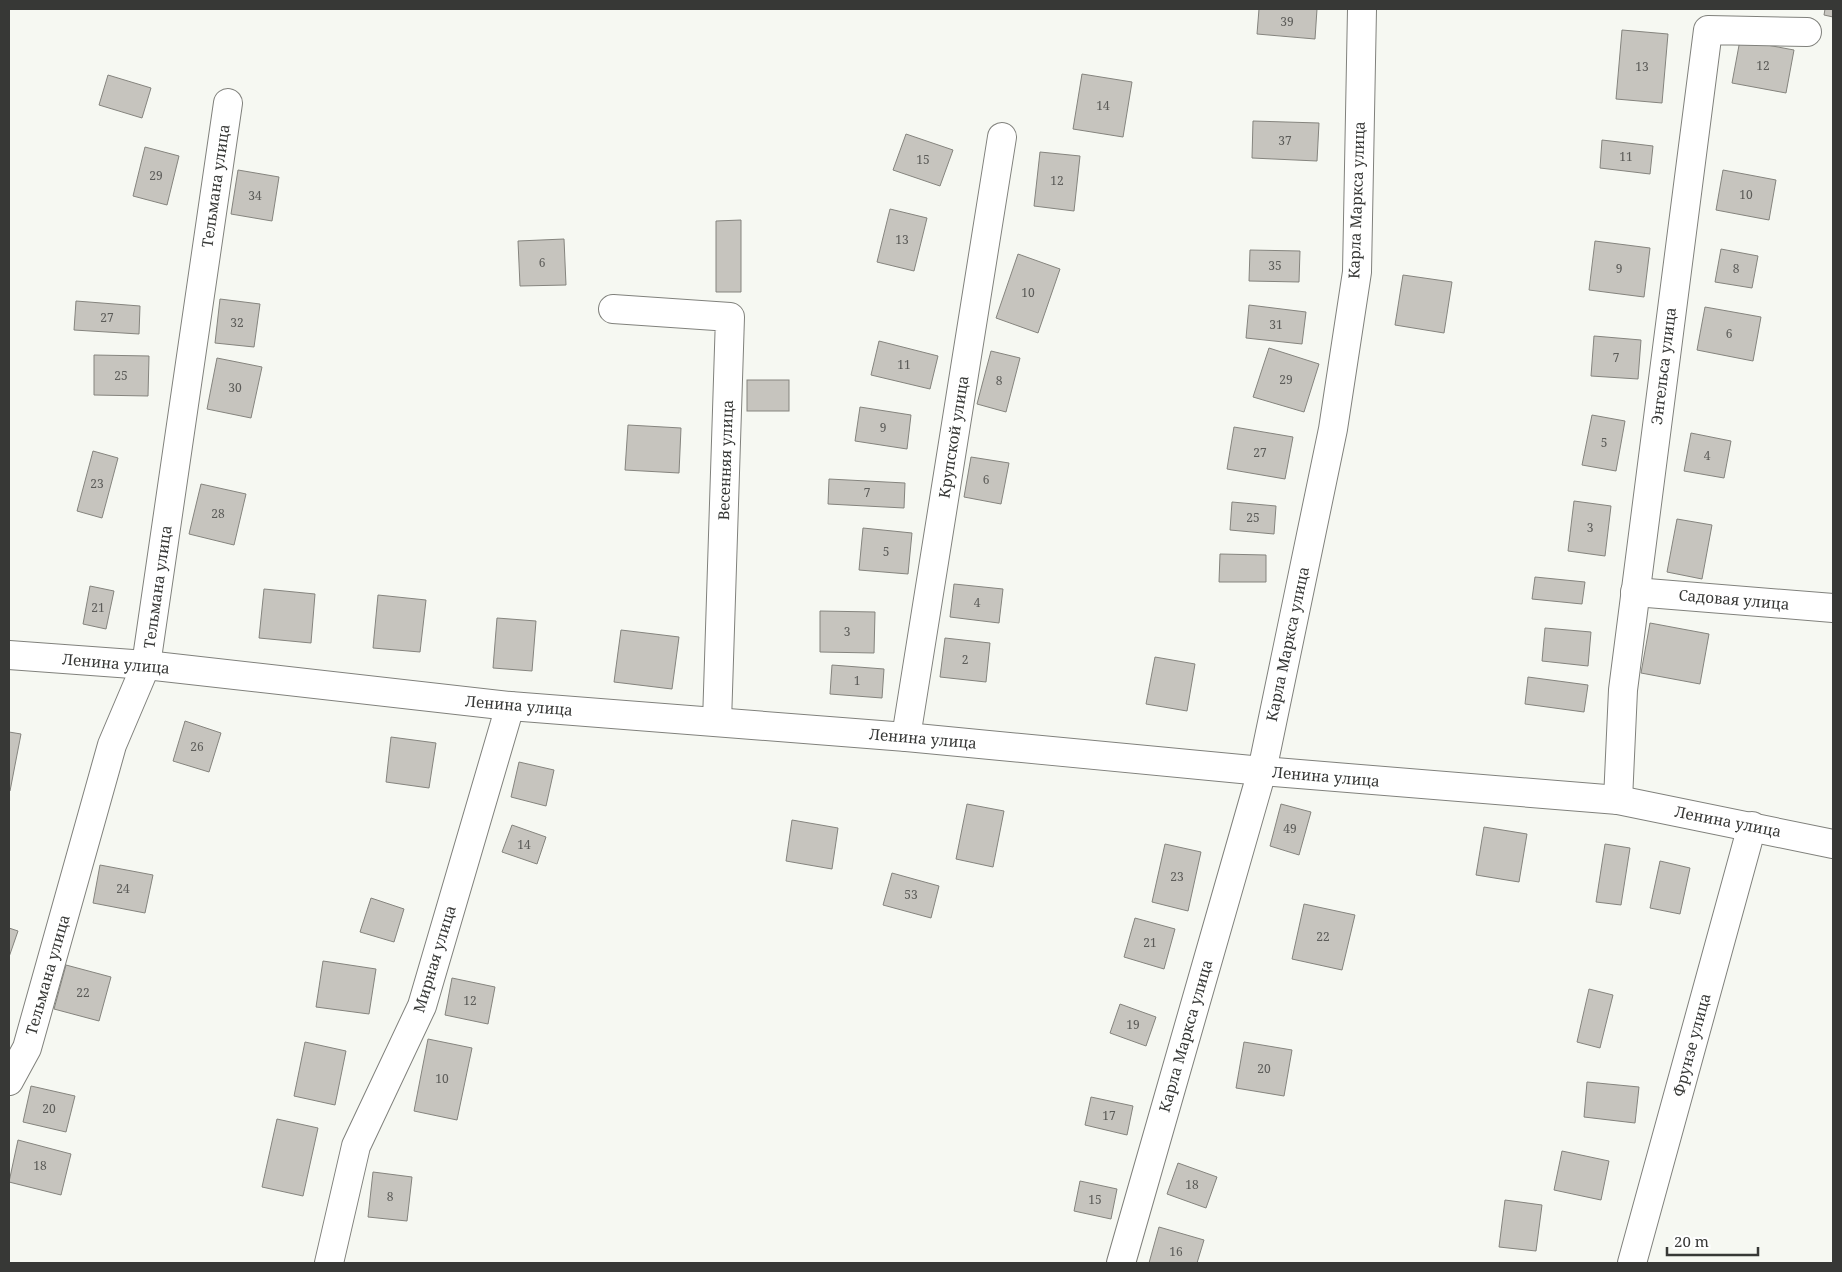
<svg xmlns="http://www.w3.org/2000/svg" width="1842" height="1272" viewBox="0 0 1842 1272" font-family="'Noto Serif',serif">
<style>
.building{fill:#c6c4be;stroke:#85847e}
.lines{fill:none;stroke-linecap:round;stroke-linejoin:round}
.minor-casing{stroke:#80817c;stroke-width:30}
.minor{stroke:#fff;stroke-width:28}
.labels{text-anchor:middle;stroke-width:5;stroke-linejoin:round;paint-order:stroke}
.number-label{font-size:12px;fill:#5b5b58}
.street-label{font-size:15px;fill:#373836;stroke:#fff}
</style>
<rect width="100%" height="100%" fill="#f6f8f2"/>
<g class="building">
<polygon points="1259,9 1317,9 1315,39 1257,34"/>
<polygon points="1825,9 1833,9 1833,17 1824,15"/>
<polygon points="1622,30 1668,34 1662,103 1616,99"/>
<polygon points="1740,40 1794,50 1786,93 1732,83"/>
<polygon points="1082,74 1132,82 1123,137 1073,129"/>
<polygon points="108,75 151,88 142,118 99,105"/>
<polygon points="1253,121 1319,123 1317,161 1252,158"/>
<polygon points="906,134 953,150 940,186 893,170"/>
<polygon points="1602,140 1653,146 1650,174 1600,168"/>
<polygon points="145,147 179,156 167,205 133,196"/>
<polygon points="1040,152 1080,156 1074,211 1034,206"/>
<polygon points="238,170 279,177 272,221 231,214"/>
<polygon points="1723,170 1776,180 1769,220 1716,210"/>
<polygon points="890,209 927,218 914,271 877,262"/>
<polygon points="741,220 741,292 716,292 716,221"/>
<polygon points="564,239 566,285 520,286 518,241"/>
<polygon points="1595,241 1650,248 1644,297 1589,290"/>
<polygon points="1721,249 1758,256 1752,288 1715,282"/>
<polygon points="1250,250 1300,251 1299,282 1249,281"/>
<polygon points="1018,254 1060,269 1038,333 996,318"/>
<polygon points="1403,275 1452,282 1444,333 1395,325"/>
<polygon points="220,299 260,304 254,347 215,343"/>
<polygon points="76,301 140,306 139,334 74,330"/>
<polygon points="1249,305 1306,312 1302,344 1246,338"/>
<polygon points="1705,307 1761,317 1753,361 1697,350"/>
<polygon points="1594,336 1641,340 1638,379 1591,376"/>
<polygon points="879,341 938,356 930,389 871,375"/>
<polygon points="1269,348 1319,364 1304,412 1253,397"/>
<polygon points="991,351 1020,358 1006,412 977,404"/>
<polygon points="94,355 149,356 148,396 94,395"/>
<polygon points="217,358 262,367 251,418 207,409"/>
<rect x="747" y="380" width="42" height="31"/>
<polygon points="860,407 911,415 907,449 855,441"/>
<polygon points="1592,415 1625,421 1616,471 1582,465"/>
<polygon points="628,425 681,428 679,473 625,470"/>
<polygon points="1234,427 1293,437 1285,479 1227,469"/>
<polygon points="1691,433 1731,441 1724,478 1684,471"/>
<polygon points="93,451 118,458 102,518 77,511"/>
<polygon points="971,457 1009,463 1001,504 964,497"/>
<polygon points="829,479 905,483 904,508 828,504"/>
<polygon points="201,484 246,494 234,545 189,534"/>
<polygon points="1574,501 1611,506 1605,556 1568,551"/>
<polygon points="1232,502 1276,506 1274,534 1230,530"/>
<polygon points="1677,519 1712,525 1702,579 1667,572"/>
<polygon points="863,528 912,533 908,574 859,570"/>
<polygon points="1220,554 1266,555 1266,582 1219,582"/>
<polygon points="1535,577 1585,582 1582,604 1532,599"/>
<polygon points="954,584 1003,589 999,623 950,617"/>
<polygon points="90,586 114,591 106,629 83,624"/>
<polygon points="264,589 315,594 311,643 259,638"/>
<polygon points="378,595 426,600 420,652 373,648"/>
<polygon points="820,611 875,612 874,653 820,652"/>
<polygon points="497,618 536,621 532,671 493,668"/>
<polygon points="1650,623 1709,634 1700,684 1641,673"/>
<polygon points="1545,628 1591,632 1588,666 1542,661"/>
<polygon points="621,630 679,637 672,689 614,682"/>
<polygon points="945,638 990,643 986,682 940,677"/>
<polygon points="1155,657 1195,664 1187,711 1146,704"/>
<polygon points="832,665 884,669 882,698 830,694"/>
<polygon points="1528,677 1588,685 1584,712 1525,704"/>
<polygon points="185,721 221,733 209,772 173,761"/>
<polygon points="9,732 21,734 10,791 9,790"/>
<polygon points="391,737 436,743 429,788 386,782"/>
<polygon points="519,762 554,770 546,806 511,797"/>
<polygon points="967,804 1004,811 993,867 956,859"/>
<polygon points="1281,804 1311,812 1299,855 1270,846"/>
<polygon points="792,820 838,828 832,869 786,861"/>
<polygon points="512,825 546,837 537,864 502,852"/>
<polygon points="1484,827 1527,834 1519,882 1476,875"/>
<polygon points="1165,844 1201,852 1188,911 1152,902"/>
<polygon points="1605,844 1630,848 1621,905 1596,902"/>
<polygon points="1660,861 1690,868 1680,914 1650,908"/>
<polygon points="100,865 153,875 145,913 93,903"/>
<polygon points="892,873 939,886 931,918 883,905"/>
<polygon points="371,898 404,909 394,942 360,932"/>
<polygon points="1304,904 1355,915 1342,970 1292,959"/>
<polygon points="1135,918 1175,929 1164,969 1124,957"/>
<polygon points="9,928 18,931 9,957"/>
<polygon points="323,961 376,969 369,1014 316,1007"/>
<polygon points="66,965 111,977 99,1021 54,1009"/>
<polygon points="452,978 495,987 488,1024 445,1015"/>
<polygon points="1589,989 1613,995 1600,1048 1577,1042"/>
<polygon points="1120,1004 1156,1017 1146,1046 1110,1033"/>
<polygon points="428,1039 472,1048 457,1120 414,1111"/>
<polygon points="305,1042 346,1051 335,1105 294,1096"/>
<polygon points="1244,1042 1292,1050 1284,1096 1236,1088"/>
<polygon points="1587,1082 1639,1087 1635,1123 1584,1117"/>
<polygon points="31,1086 75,1096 66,1132 23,1122"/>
<polygon points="1091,1097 1133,1106 1127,1135 1085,1125"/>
<polygon points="277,1119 318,1128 303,1196 262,1187"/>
<polygon points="18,1140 71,1154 61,1195 9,1182"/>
<polygon points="1562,1151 1609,1161 1601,1200 1554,1190"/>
<polygon points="1178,1163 1217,1177 1206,1208 1167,1194"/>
<polygon points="373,1172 412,1177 407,1221 368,1217"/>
<polygon points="1080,1181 1117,1189 1111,1219 1074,1211"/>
<polygon points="1505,1200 1542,1205 1536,1251 1499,1247"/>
<polygon points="1159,1227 1204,1240 1197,1263 1149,1263"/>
</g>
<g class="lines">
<defs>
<g id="minor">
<polyline points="613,309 730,317 717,722"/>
<polyline points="1635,592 1833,608"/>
<polyline points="9,655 146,665 510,706 906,737 1262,771 1618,800 1833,844"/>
<polyline points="906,737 1002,137"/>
<polyline points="1618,800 1623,690 1708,30 1807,32"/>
<polyline points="9,1081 27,1048 112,745 146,665 228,103"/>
<polyline points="329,1263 356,1146 422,1006 510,706"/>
<polyline points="1121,1263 1262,771 1333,429 1357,272 1362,9"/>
<polyline points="1632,1263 1752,826"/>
</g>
</defs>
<use href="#minor" class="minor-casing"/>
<use href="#minor" class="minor"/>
</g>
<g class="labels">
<g class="number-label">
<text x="1287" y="26">39</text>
<text x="1763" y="70">12</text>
<text x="1642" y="71">13</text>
<text x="1103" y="110">14</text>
<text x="1285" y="145">37</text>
<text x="1626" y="161">11</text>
<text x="923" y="164">15</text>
<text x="156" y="180">29</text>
<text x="1057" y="185">12</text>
<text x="1746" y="199">10</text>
<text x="255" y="200">34</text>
<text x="902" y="244">13</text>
<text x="542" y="267">6</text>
<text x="1275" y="270">35</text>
<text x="1619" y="273">9</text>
<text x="1736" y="273">8</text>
<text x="1028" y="297">10</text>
<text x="107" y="322">27</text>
<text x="237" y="327">32</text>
<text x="1276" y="329">31</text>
<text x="1729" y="338">6</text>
<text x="1616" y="362">7</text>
<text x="904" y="369">11</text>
<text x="121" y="380">25</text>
<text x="1286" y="384">29</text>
<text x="999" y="385">8</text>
<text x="235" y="392">30</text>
<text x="883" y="432">9</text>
<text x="1604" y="447">5</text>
<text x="1260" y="457">27</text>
<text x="1707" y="460">4</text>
<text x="986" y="484">6</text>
<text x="97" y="488">23</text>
<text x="867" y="497">7</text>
<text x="218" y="518">28</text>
<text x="1253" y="522">25</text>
<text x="1590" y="532">3</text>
<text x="886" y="556">5</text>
<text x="977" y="607">4</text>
<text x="98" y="612">21</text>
<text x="847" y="636">3</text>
<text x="965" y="664">2</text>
<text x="857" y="685">1</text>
<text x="197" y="751">26</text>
<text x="1290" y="833">49</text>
<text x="524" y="849">14</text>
<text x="1177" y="881">23</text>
<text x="123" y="893">24</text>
<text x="911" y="899">53</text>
<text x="1323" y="941">22</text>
<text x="1150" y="947">21</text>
<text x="83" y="997">22</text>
<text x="470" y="1005">12</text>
<text x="1133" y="1029">19</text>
<text x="1264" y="1073">20</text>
<text x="442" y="1083">10</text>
<text x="49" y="1113">20</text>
<text x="1109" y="1120">17</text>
<text x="40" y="1170">18</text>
<text x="1192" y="1189">18</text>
<text x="390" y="1201">8</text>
<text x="1095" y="1204">15</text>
<text x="1176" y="1256">16</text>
</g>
<g class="street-label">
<text transform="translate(216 186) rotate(-82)" y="5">Тельмана улица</text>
<text transform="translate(1357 200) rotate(-88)" y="5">Карла Маркса улица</text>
<text transform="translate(1664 366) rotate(-83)" y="5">Энгельса улица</text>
<text transform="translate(954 437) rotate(-81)" y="5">Крупской улица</text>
<text transform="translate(726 460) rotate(-88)" y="5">Весенняя улица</text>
<text transform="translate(158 587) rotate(-82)" y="5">Тельмана улица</text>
<text transform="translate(1734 600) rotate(5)" y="5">Садовая улица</text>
<text transform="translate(1288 644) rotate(-78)" y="5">Карла Маркса улица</text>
<text transform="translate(116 664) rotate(5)" y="5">Ленина улица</text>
<text transform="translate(519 706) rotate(5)" y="5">Ленина улица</text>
<text transform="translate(923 739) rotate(5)" y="5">Ленина улица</text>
<text transform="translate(1326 777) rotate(5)" y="5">Ленина улица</text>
<text transform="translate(1728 822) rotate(11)" y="5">Ленина улица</text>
<text transform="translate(435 959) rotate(-73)" y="5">Мирная улица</text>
<text transform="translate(48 975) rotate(-74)" y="5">Тельмана улица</text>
<text transform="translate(1186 1036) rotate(-74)" y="5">Карла Маркса улица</text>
<text transform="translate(1692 1045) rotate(-75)" y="5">Фрунзе улица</text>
</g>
</g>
<rect width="1842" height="1272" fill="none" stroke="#373836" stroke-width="20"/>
<path d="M1667 1247v8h91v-8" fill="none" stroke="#373836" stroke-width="2.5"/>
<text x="1674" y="1247" font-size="15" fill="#373836" stroke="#ffffff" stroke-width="4" paint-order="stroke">20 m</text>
</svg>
